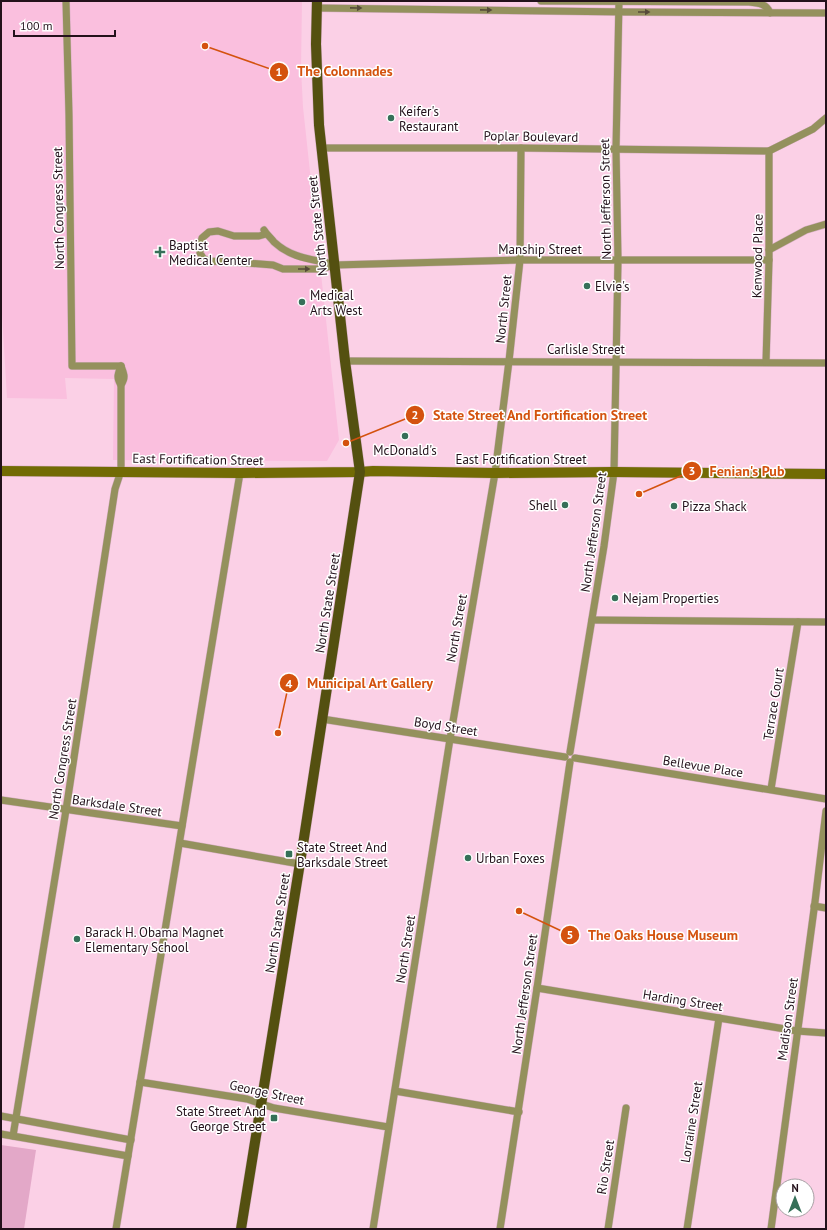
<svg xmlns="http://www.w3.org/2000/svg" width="827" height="1230" viewBox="0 0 827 1230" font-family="'PT Sans',sans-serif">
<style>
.built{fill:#fabfde}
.green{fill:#e3a8c8}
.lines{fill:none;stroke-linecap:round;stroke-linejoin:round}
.street-casing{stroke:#d4aec1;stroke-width:8}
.secondary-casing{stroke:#d4aec1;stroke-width:11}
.primary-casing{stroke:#d4aec1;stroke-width:11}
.street{stroke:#94915d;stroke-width:7}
.secondary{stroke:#726b04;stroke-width:10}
.primary{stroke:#545010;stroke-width:10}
.oneway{fill:#564b39}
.poi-dot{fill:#367059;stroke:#fff;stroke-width:1.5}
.labels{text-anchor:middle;stroke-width:3;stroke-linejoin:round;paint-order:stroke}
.poi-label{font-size:13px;fill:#23111b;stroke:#fff;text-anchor:start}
.street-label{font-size:13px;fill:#23111b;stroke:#fff}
.leader{fill:none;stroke:#d4520e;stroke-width:1.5}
.callout-dot{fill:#d4520e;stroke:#fff;stroke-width:1.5}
.mark-label{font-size:12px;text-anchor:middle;font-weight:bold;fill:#fff}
.callout-label{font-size:14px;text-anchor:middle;font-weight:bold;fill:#d4520e;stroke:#fff;stroke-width:3;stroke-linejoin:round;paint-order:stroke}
</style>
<rect width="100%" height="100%" fill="#fbd0e6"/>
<polygon class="built" points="1,1 302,1 301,69 303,107 339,440 327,461 113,460 114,379 65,378 67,399 7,398 1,297"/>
<polygon class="green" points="1,1145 36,1150 24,1229 1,1229"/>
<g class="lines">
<defs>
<g id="street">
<polyline points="66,1 69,115 72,366 121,366"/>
<path d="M541 1 749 2C759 3 767 4 770 13"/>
<polyline points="317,8 626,12 826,13"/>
<polyline points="322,148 521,148 769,151 813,129 826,118"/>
<path d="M264 230C267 235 271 238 274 242 291 258 311 259 333 264"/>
<polyline points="266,234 259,236 234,236 218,231 209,232 202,238 200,246 200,253 203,258 208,261 234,262 273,265 283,269 319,269 335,265 520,260 769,260"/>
<polyline points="769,250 806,230 826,224"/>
<polyline points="345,361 826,363"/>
<polyline points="766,362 769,260 769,151"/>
<path d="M121 366C124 374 126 377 121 385"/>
<polyline points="592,620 826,622"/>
<polyline points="322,719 565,757"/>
<polyline points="570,752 604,546 614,472 618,260 616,149 619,1"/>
<polyline points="575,758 826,799"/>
<polyline points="771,789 798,622"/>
<polyline points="1,800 182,826"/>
<polyline points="180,843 300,864"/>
<polyline points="814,906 826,908"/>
<polyline points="537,988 719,1018 797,1031 826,1033"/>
<polyline points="140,1082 247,1099 274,1108 388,1127"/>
<polyline points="395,1091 519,1112"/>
<polyline points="1,1116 131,1140"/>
<polyline points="1,1134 128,1156"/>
<path d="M13 1136 66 810 115 489 121 471V385C116 377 118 374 121 366"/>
<polyline points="116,1229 240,473"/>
<polyline points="373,1229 450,739 495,473 509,361 520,260 521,148"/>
<polyline points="500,1229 537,988 570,762"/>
<polyline points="608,1229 626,1108"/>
<polyline points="687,1229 719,1018"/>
<polyline points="771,1229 815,902 826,811"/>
</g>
<polyline id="secondary" points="1,471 240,473 360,472 373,471 495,473 614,472 826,474"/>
<polyline id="primary" points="241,1229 304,838 360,472 345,361 319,125 316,44 317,1"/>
</defs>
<use href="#street" class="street-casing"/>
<use href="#secondary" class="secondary-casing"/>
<use href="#primary" class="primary-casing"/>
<use href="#street" class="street"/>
<use href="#secondary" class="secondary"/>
<use href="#primary" class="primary"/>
</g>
<defs><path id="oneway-solid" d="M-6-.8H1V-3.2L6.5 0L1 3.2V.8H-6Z"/></defs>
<g class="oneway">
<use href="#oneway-solid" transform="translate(356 8) rotate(1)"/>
<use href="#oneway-solid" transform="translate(486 10) rotate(1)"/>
<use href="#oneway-solid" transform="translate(644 12)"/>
<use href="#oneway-solid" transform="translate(304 269)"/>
</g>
<g class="poi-dot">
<circle cx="391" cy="118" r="4"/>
<path d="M158 246h4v4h4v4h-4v4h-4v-4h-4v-4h4z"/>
<circle cx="587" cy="286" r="4"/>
<circle cx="302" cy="302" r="4"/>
<circle cx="405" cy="436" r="4"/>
<circle cx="565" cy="505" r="4"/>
<circle cx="674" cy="506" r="4"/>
<circle cx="615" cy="598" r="4"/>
<rect x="285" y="850" width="8" height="8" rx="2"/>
<circle cx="468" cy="858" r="4"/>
<circle cx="77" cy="939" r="4"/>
<rect x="270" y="1114" width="8" height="8" rx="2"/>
</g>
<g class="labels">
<g class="poi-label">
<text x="399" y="116">Keifer's<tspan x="399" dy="15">Restaurant</tspan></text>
<text x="169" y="250">Baptist<tspan x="169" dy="15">Medical Center</tspan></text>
<text x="595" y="291">Elvie's</text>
<text x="310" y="300">Medical<tspan x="310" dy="15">Arts West</tspan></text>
<text x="405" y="455" text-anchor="middle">McDonald's</text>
<text x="557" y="510" text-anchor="end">Shell</text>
<text x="682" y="511">Pizza Shack</text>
<text x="623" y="603">Nejam Properties</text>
<text x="297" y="852">State Street And<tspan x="297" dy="15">Barksdale Street</tspan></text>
<text x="476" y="863">Urban Foxes</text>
<text x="85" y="937">Barack H. Obama Magnet<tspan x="85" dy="15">Elementary School</tspan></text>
<text x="266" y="1116" text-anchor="end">State Street And<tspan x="266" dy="15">George Street</tspan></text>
</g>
<g class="street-label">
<text transform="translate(531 136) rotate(1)" y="5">Poplar Boulevard</text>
<text transform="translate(605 199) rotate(-91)" y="5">North Jefferson Street</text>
<text transform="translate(58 208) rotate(-91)" y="5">North Congress Street</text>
<text transform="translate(317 226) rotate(-96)" y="5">North State Street</text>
<text x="540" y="254">Manship Street</text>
<text transform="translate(757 256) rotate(-89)" y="5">Kenwood Place</text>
<text transform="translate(503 309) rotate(-84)" y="5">North Street</text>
<text x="586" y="354">Carlisle Street</text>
<text transform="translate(198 459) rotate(1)" y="5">East Fortification Street</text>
<text x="521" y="464">East Fortification Street</text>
<text transform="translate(593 532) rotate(-82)" y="5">North Jefferson Street</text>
<text transform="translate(327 603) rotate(-81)" y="5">North State Street</text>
<text transform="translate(456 628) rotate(-80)" y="5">North Street</text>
<text transform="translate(773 704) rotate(-81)" y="5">Terrace Court</text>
<text transform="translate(446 726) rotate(9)" y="5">Boyd Street</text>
<text transform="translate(62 759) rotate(-81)" y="5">North Congress Street</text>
<text transform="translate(703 766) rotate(9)" y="5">Bellevue Place</text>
<text transform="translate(117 805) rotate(8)" y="5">Barksdale Street</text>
<text transform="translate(277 923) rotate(-81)" y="5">North State Street</text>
<text transform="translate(405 949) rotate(-81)" y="5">North Street</text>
<text transform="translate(524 994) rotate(-82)" y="5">North Jefferson Street</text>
<text transform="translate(683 1000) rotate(9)" y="5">Harding Street</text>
<text transform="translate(787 1019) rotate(-82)" y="5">Madison Street</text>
<text transform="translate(267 1092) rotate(12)" y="5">George Street</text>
<text transform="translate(691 1122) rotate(-81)" y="5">Lorraine Street</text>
<text transform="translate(605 1167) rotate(-81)" y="5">Rio Street</text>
</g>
</g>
<path class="leader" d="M205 46L279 72M346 443L415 415M639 494L692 471M278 733L289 683M519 911L570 935"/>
<g class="callout-dot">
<circle cx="205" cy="46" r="4"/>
<circle cx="346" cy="443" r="4"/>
<circle cx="639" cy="494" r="4"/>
<circle cx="278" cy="733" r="4"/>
<circle cx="519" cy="911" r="4"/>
<circle cx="279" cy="72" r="10"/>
<circle cx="415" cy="415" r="10"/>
<circle cx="692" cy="471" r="10"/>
<circle cx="289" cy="683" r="10"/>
<circle cx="570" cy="935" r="10"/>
</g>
<g class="mark-label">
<text x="279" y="76">1</text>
<text x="415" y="419">2</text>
<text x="692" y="475">3</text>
<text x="289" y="688">4</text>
<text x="570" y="939">5</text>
</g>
<g class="callout-label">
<text x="345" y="76">The Colonnades</text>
<text x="540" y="420">State Street And Fortification Street</text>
<text x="747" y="476">Fenian's Pub</text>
<text x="370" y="688">Municipal Art Gallery</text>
<text x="663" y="940">The Oaks House Museum</text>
</g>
<rect width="827" height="1230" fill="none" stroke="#23111b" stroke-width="4"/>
<g transform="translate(795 1198)"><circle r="19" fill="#ffffff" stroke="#a7a0a4"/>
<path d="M0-3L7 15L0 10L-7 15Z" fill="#367059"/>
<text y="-6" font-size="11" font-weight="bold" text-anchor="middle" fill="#23111b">N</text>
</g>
<path d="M14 30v6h101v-6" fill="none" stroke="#23111b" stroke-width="2"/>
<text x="20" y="30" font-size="12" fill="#23111b" stroke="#ffffff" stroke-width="3" paint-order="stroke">100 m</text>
</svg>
